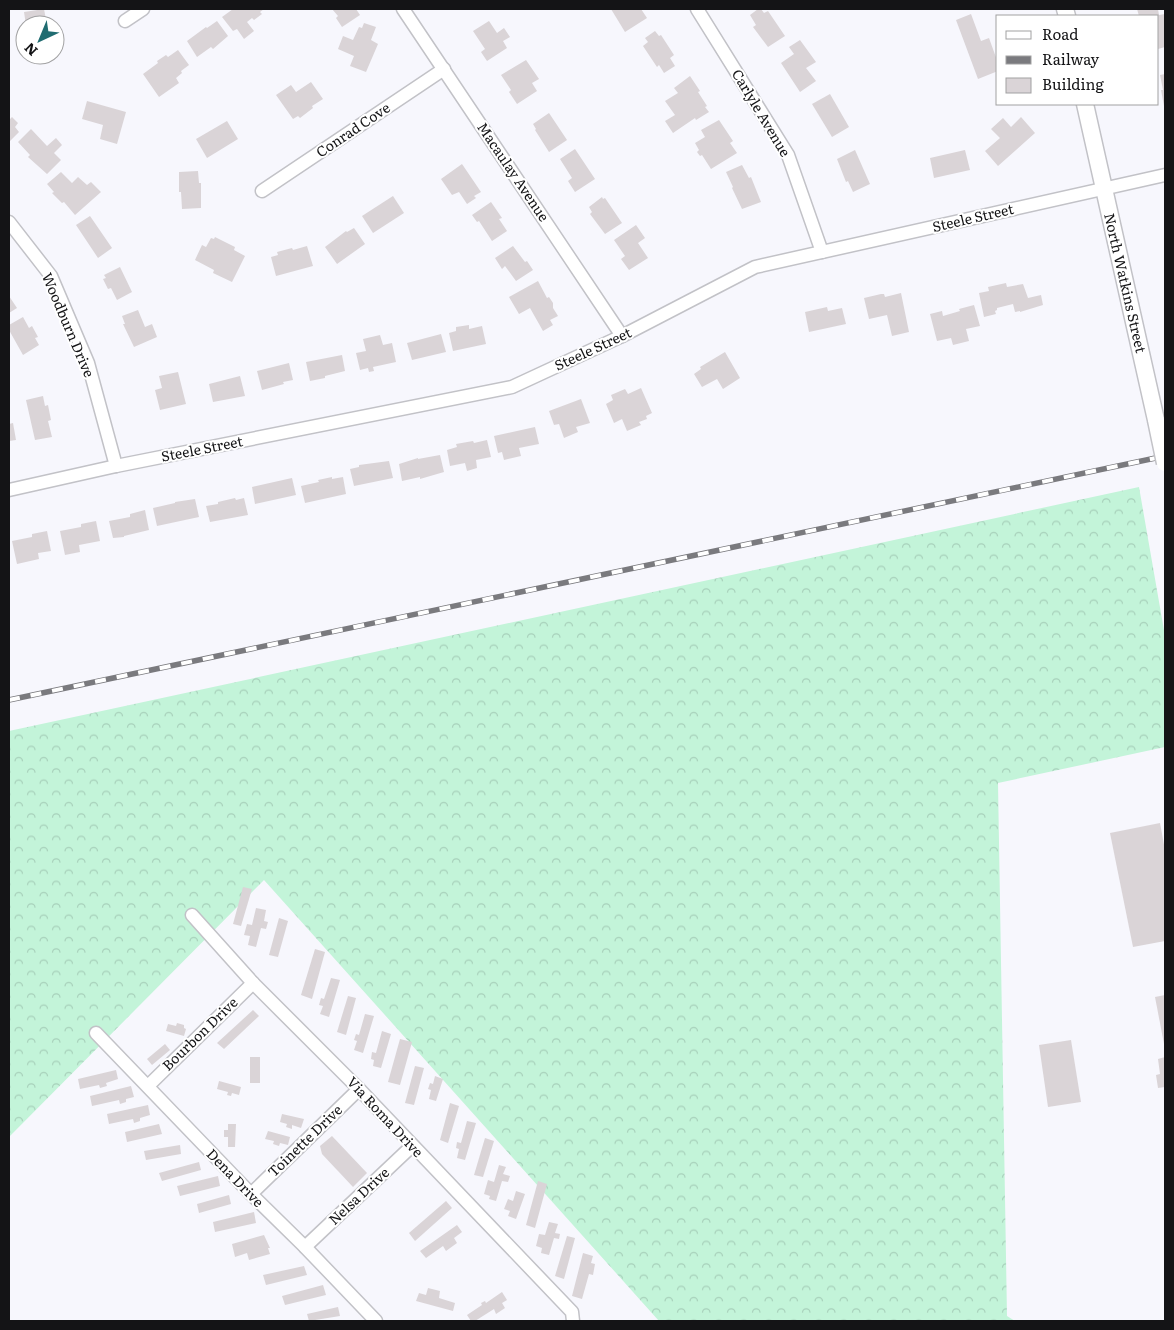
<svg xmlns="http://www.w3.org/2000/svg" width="1174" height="1330" viewBox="0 0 1174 1330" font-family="Literata,serif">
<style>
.forest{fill:url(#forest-crowns)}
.building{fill:#dad4d7}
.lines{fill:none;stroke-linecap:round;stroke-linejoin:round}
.street-casing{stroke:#c2c2c7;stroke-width:15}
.secondary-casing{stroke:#c2c2c7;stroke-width:19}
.street{stroke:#fff;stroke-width:12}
.secondary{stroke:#fff;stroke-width:16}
.rail-casing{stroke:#7a7a7e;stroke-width:5.5}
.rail{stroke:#fff;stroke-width:4;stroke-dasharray:11;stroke-linecap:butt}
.secondary-bridge-casing{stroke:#c2c2c7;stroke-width:19;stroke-linecap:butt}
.secondary-bridge{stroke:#fff;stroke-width:16}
.labels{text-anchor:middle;stroke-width:4;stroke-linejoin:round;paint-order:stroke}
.street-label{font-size:14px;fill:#141416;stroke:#fff}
</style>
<defs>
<pattern id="forest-crowns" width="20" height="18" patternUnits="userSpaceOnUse" patternTransform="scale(1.25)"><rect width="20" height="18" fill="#c3f4d9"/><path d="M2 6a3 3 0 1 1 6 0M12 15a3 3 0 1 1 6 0" fill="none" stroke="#a7d0ba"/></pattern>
</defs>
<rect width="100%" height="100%" fill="#f7f7fd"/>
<polygon class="forest" points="1139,487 1165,636 1165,747 998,783 1007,1316 1015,1321 659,1321 264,880 9,1137 9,731"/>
<g class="building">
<polygon points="44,9 47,25 26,25 24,12"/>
<polygon points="233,9 264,9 260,12 262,14 254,20 252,18 247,22 254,31 244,39 237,29 233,31 222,17"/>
<polygon points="332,9 356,9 360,15 342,27 336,18 338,16"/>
<polygon points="611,9 641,9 647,18 625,32"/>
<polygon points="758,9 761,9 764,13 768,11 785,36 768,47 753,27 756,25 750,15"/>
<polygon points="1137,9 1158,9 1159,15 1165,14 1165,47 1158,49 1158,16 1139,16"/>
<polygon points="971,14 981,41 989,38 998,63 998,71 978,79 956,20"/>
<polygon points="217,21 228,36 213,49 211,47 197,57 187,41 206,27 207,28"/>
<polygon points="489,21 497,33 504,28 510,37 503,41 507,48 487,61 481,52 485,49 473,31"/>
<polygon points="364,23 376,27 371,40 378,44 366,72 350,66 354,56 338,49 343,36 353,40 359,27 362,28"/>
<polygon points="25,28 25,55 33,56 25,57 24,59 19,29"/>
<polygon points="655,31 659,36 661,35 674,55 670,58 675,66 664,73 659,65 657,67 643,46 648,42 645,38"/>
<polygon points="800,40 816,62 806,68 816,81 800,92 781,63 794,54 789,47"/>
<polygon points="178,50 189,65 181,71 182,73 176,78 179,83 159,97 143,74 158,63 157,61 166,55 168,57"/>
<polygon points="526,60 539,79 532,83 537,91 517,104 509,92 511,90 501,75"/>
<polygon points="1165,74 1165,106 1164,106 1161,90 1163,90 1160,75"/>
<polygon points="690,76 700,91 698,92 707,106 705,107 709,112 696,120 695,118 673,133 665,121 675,115 665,101 678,93 674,88"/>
<polygon points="311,82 323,99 312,106 313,108 300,118 298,116 293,119 276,95 291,85 296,92"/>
<polygon points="830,94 849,127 832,137 812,104"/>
<polygon points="87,101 126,112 117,144 100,139 103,125 82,119"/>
<polygon points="549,113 567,140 549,152 535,130 536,129 533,124"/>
<polygon points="12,117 18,123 15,127 19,132 9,142 9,120"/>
<polygon points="1021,117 1035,133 998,166 985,151 1000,138 991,129 1003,118 1011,127"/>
<polygon points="719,120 733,141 730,143 737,153 711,169 702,155 700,156 697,152 699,150 695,143 705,137 701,130"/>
<polygon points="227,121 238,139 207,158 196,139"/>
<polygon points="31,129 47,146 56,138 62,145 54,153 61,160 47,174 28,157 30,155 18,142"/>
<polygon points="575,149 595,179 575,192 568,181 572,178 560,159"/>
<polygon points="855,150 870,184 853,192 848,181 846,182 837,159"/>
<polygon points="965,150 970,170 934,178 930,158"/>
<polygon points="462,164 481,192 474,196 476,198 467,204 459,192 452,195 441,179"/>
<polygon points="742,165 749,178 751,177 761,202 742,209 732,188 733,187 726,172"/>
<polygon points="198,171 199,183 201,183 201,208 182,209 181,192 179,192 179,172"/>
<polygon points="61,172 72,183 78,177 87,185 91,182 101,192 75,215 64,202 62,203 52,193 54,192 47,184"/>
<polygon points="393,196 404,213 373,233 362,216"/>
<polygon points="602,197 603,199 605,198 622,223 605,234 590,214 592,212 589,207"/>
<polygon points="491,202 502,218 499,219 507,231 492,241 479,221 477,222 472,215"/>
<polygon points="90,216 112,248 98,258 76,225"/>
<polygon points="636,225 645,238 638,243 648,258 629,270 621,259 625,256 614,240"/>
<polygon points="354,228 365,244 337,264 325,247 346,231 347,232"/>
<polygon points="215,237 235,247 234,250 245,256 232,282 213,273 214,270 195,260 202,245 206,247 211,238 214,239"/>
<polygon points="307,246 313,266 276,276 271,257 278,255 277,252 292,248 293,250"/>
<polygon points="513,246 525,262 527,261 533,270 516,281 505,266 502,269 495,258"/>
<polygon points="120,267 132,292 117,300 111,288 108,289 103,279 106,278 104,275"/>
<polygon points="538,281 547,298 549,297 553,303 553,308 558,316 550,320 553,325 543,331 530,308 519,314 509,297"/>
<polygon points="1006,283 1007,287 1023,284 1028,298 1041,295 1043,305 1020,312 1020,311 1015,312 1013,304 997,308 997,310 995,311 996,314 984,317 979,293 989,291 988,287"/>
<polygon points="901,293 909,332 892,336 887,315 869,319 864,298 881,294 884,294 885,297"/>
<polygon points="9,296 17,308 9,313"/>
<polygon points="974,305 980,326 966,329 969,341 953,345 951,338 937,341 930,314 942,311 943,316 960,311 959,309"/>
<polygon points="827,307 828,311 842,308 846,324 809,332 805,312"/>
<polygon points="138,310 145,327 152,324 157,337 134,347 123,324 125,324 122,316"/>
<polygon points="23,317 29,328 32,326 38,337 35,338 39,345 23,355 9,330 9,325"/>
<polygon points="469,325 469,329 482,326 486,344 453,351 449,333 456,331 456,327"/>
<polygon points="441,334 446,352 412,360 407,343"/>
<polygon points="380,335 383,345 392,343 396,362 373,367 374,371 369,372 368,368 360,370 356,353 366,351 363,339"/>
<polygon points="725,352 740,378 723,389 717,379 702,387 694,374 701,369 700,367"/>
<polygon points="342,355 345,371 325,376 325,378 310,381 306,362"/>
<polygon points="289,363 293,380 283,382 284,384 262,390 257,371"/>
<polygon points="178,372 186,404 160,410 155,390 162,388 159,376"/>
<polygon points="240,376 245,396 213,402 209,384"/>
<polygon points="641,388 652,413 646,416 647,419 639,422 641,425 627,431 622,419 614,423 606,404 613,400 611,395 625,389 628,394"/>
<polygon points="43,396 45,406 48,405 51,420 48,421 52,437 35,440 26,400"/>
<polygon points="581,399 590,423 576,427 578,432 564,438 559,424 554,425 549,411"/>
<polygon points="13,423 16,440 9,441 9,424"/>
<polygon points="535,427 539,444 519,448 521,456 504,460 502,452 498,453 494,436"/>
<polygon points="487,440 491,457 476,460 477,468 467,471 465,463 450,466 447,450 457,447 456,444 473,441 474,443"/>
<polygon points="440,455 444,472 420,479 420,477 402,481 399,464 418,458 418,459"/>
<polygon points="389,461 393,478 354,486 350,469 359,467 359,465"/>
<polygon points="332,477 332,479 343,477 346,494 305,503 301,486 319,482 318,480"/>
<polygon points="292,478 296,495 255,504 252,487"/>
<polygon points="235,498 236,500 244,498 248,515 210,522 206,506 218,504 218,502"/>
<polygon points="195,499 199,517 157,526 153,508 175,503 175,502"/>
<polygon points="145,510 149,530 124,536 124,537 113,538 109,521 130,517 130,514"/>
<polygon points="96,521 100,541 79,545 80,552 65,555 60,531 81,527 81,524"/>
<polygon points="47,531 51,551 38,553 39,559 17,564 12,541 32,537 32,534"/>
<polygon points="1160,823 1165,850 1165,941 1133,947 1110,833"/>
<polygon points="243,887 252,889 241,926 233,924"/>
<polygon points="256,908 266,910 264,921 268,922 266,929 261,928 256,947 248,945 250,936 244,935 247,924 252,925"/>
<polygon points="279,918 288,921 278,957 269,955"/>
<polygon points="315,949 325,952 312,999 301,995"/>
<polygon points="331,978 340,980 329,1017 320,1014 323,1006 319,1005 321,998 324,999"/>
<polygon points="1165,995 1165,1044 1164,1044 1155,997"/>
<polygon points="348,996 356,998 346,1035 337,1032"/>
<polygon points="253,1010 259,1016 224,1049 217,1043"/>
<polygon points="365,1014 374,1016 363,1053 354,1050 357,1041 354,1040 356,1034 359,1035"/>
<polygon points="177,1023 184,1025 184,1028 186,1029 184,1036 166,1031 168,1024 176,1026"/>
<polygon points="382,1031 391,1034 381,1068 373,1066 374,1060 371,1059 372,1052 376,1053"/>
<polygon points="400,1039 412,1042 400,1085 388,1082"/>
<polygon points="1071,1040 1081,1102 1048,1107 1039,1045"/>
<polygon points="165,1044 170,1050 152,1065 147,1059"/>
<rect x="250" y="1057" width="10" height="26"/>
<polygon points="1165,1057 1165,1087 1158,1088 1156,1075 1160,1074 1158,1059"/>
<polygon points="415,1066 424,1068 414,1105 405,1103"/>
<polygon points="116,1070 118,1079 106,1083 107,1086 100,1088 99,1085 80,1089 78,1079"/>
<polygon points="435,1076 443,1079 436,1101 429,1099 431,1090 428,1089 430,1083 433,1084"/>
<polygon points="219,1081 241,1087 239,1095 232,1093 231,1096 227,1095 228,1092 217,1089"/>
<polygon points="131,1086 134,1097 126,1099 126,1102 120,1104 119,1100 92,1106 90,1096"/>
<polygon points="450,1103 459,1106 448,1143 440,1140"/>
<polygon points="148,1105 150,1115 140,1118 140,1121 134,1123 133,1119 109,1124 107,1114"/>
<polygon points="282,1114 304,1119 301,1128 292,1125 292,1129 286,1127 287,1124 280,1122"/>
<polygon points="467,1121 476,1123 465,1160 457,1158 459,1149 456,1148 457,1142 461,1143"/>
<polygon points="159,1124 162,1134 127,1142 125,1132"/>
<polygon points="228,1124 236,1124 235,1147 228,1147 228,1137 224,1137 224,1130 228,1130"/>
<polygon points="268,1131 290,1137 288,1145 280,1143 279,1146 273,1144 274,1141 265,1139"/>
<polygon points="332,1136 367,1173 353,1187 322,1154 320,1146"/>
<polygon points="485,1138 494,1141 483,1177 474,1175"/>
<polygon points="180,1145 181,1154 146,1160 144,1151"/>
<polygon points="199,1162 201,1170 162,1181 159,1173"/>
<polygon points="499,1165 506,1167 503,1174 510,1176 508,1182 502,1181 496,1201 489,1199 490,1196 484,1194 488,1180 494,1182"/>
<polygon points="218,1176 220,1186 180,1196 177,1186"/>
<polygon points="538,1181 547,1184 535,1228 526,1225"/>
<polygon points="516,1191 525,1194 516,1219 508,1216 510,1211 504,1209 508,1199 513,1201"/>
<polygon points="229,1195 231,1204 199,1213 197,1204"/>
<polygon points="446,1201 452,1208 415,1241 409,1233"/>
<polygon points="254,1212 256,1223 215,1232 213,1222"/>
<polygon points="549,1222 558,1224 555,1233 560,1234 559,1239 554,1238 549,1255 541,1253 542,1248 536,1246 539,1234 545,1235"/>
<polygon points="457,1225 462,1232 454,1238 457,1243 446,1251 443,1246 426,1258 420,1251"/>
<polygon points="264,1235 270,1248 268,1248 270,1254 249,1260 247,1253 235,1257 232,1244"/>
<polygon points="567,1236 575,1238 564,1279 555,1276"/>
<polygon points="583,1253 593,1256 591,1263 595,1264 593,1275 589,1274 582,1299 572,1296"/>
<polygon points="304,1266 307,1275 266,1285 263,1275"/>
<polygon points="323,1285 326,1295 285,1305 282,1296"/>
<polygon points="428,1288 440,1291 439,1298 455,1303 453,1311 416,1301 419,1293 426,1295"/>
<polygon points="502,1292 507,1300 502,1303 505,1308 496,1314 494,1309 475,1321 471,1321 467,1315 482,1305 481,1303 485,1301 486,1303"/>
<polygon points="338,1307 340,1316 309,1321 307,1314"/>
</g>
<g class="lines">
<defs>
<g id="street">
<polyline points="403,9 622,336"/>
<polyline points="697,9 788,155 822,252"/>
<polyline points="125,21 143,9"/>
<polyline points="262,191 444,69"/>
<polyline points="9,222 51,276 88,363 116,466"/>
<polyline points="9,490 116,466 512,387 622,336 755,267 1165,175"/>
<polyline points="192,915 253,983 359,1089 572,1312 573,1321"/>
<polyline points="96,1033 251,1194 305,1247 376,1321"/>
<polyline points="148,1086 253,983"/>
<polyline points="251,1194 359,1089"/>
<polyline points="305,1247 412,1146"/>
</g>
<g id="secondary">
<polyline points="1065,9 1067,16"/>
<polyline points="1085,104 1156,420"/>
</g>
</defs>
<use href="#street" class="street-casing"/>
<use href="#secondary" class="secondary-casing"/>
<use href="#street" class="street"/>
<use href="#secondary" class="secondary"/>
<defs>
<polyline id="rail" points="9,700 1165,456"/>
</defs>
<use href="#rail" class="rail-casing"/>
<use href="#rail" class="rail"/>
<defs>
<polyline id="secondary-bridge" points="1156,420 1165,463"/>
</defs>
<use href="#secondary-bridge" class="secondary-bridge-casing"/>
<use href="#secondary-bridge" class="secondary-bridge"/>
</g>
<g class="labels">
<g class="street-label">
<text transform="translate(761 113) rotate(59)" y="5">Carlyle Avenue</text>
<text transform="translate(353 130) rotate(-34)" y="5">Conrad Cove</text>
<text transform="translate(513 172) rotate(56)" y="5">Macaulay Avenue</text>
<text transform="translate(973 218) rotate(-13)" y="5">Steele Street</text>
<text transform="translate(1125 283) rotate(77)" y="5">North Watkins Street</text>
<text transform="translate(68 325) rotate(67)" y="5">Woodburn Drive</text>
<text transform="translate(593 349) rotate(-25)" y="5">Steele Street</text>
<text transform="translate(202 449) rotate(-11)" y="5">Steele Street</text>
<text transform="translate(200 1034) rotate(-44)" y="5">Bourbon Drive</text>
<text transform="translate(385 1117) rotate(47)" y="5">Via Roma Drive</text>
<text transform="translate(305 1141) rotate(-44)" y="5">Toinette Drive</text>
<text transform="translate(235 1178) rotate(46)" y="5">Dena Drive</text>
<text transform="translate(359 1196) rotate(-43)" y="5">Nelsa Drive</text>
</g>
</g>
<rect width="1174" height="1330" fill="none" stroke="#141416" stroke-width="20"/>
<rect x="996" y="15" width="162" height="90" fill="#ffffff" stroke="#a1a1a2"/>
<rect x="1006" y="31" width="25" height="8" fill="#ffffff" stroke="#a1a1a2"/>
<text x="1042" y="40" font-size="15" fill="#141416">Road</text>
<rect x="1006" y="56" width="25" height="8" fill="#7a7a7e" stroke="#a1a1a2"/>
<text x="1042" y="65" font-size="15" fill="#141416">Railway</text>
<rect x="1006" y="78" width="25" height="15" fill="#dad4d7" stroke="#a1a1a2"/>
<text x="1042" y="90" font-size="15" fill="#141416">Building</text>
<g transform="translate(40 40) rotate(224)"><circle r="24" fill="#ffffff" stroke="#a1a1a2"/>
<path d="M0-4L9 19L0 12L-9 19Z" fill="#206c71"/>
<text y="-8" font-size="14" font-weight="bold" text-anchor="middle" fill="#141416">N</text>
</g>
</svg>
